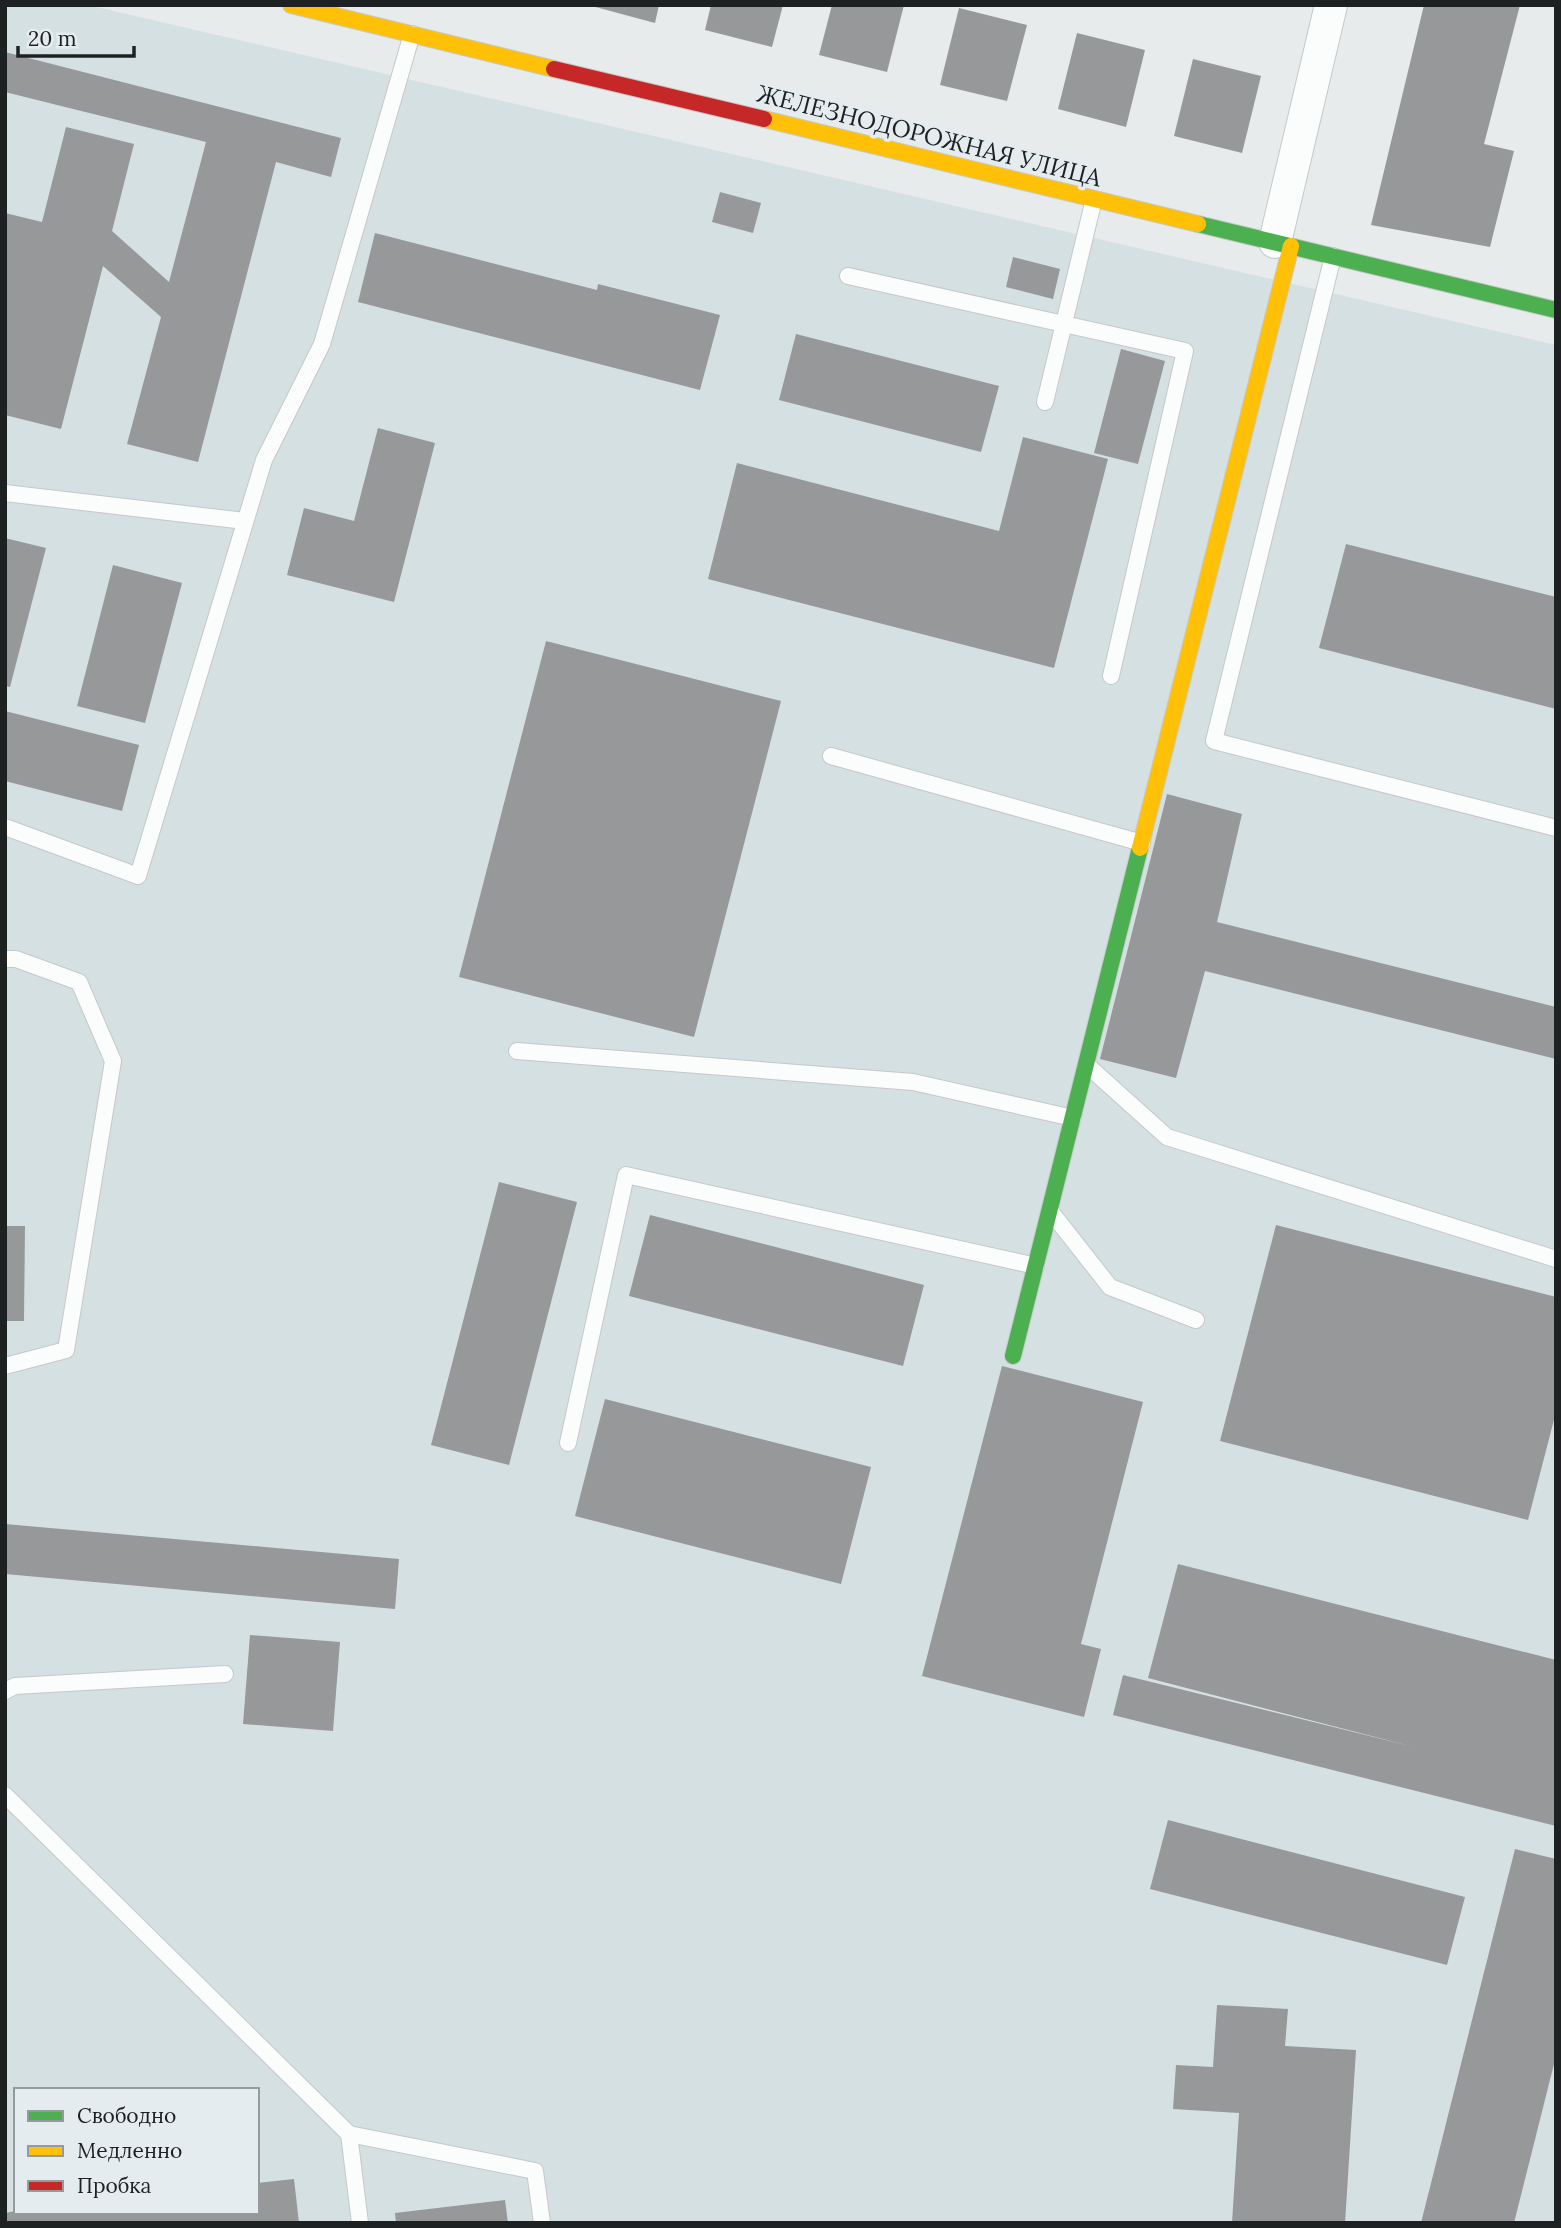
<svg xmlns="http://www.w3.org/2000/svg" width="1561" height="2228" viewBox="0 0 1561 2228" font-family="Lora,serif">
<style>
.built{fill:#d5e0e3;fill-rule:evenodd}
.building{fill:#96989a}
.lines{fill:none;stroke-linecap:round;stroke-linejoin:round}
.lane-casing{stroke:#c5c8c9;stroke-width:18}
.street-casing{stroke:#c5c8c9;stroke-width:34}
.fast-casing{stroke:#c5c8c9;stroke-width:18}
.slow-casing{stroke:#c5c8c9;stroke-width:18}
.jam-casing{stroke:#c5c8c9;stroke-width:18}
.lane{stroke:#fbfcfc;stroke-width:16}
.street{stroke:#fbfcfc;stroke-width:32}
.fast{stroke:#4caf50;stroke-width:16}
.slow{stroke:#ffc107;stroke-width:16}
.jam{stroke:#c62828;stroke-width:16}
.labels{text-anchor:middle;stroke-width:7;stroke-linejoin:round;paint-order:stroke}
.street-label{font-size:24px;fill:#1e2121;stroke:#e4ecef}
</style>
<rect width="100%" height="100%" fill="#e7ebec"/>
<path class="built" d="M5 5H88L1556 345V2223H5ZM16 2090H257V2212H16Z"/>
<g class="building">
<polygon points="588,5 659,5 655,23"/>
<polygon points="711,5 783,5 772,47 705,30"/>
<polygon points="832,5 904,5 887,72 819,55"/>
<polygon points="1424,5 1520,5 1484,144 1514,151 1490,247 1371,225"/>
<polygon points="959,8 1027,25 1007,101 940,85"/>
<polygon points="1077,33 1145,50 1126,127 1058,109"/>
<polygon points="5,52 341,138 331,177 276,162 198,462 127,444 161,317 103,266 61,429 5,415 5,213 42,222 66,127 134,144 112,231 169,282 206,142 5,92"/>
<polygon points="1193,59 1261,76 1242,153 1174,136"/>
<polygon points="720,192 761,203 753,233 712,222"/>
<polygon points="375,233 597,290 598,284 720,315 700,390 358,302"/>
<polygon points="1013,257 1060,269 1053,299 1006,287"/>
<polygon points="796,334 999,386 981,452 779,400"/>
<polygon points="1121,349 1165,361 1138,464 1094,453"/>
<polygon points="378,428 435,443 394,602 287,575 304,508 354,521"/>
<polygon points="1023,437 1108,459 1054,668 708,579 737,463 999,531"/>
<polygon points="5,538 46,548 10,687 5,686"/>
<polygon points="1346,544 1556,597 1556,709 1319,648"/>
<polygon points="113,565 182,583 145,723 77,706"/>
<polygon points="546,641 781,701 694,1037 459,977"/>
<polygon points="5,711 139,745 122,811 5,781"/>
<polygon points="1167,794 1242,814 1217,922 1556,1007 1556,1059 1205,971 1176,1078 1100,1059"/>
<polygon points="499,1182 577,1202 509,1465 431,1445"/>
<polygon points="650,1215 924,1285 903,1366 629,1296"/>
<polygon points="1276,1225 1556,1297 1556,1412 1528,1520 1220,1441"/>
<polygon points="5,1226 25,1226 24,1321 5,1321"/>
<polygon points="1002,1366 1143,1402 1081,1644 1101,1649 1084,1717 922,1676"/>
<polygon points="605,1399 871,1467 841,1584 575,1516"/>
<polygon points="5,1524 399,1559 395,1609 5,1574"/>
<polygon points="1178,1564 1556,1660 1556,1826 1113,1715 1123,1675 1414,1747 1148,1678"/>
<polygon points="250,1635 340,1642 333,1731 243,1724"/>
<polygon points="1168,1820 1465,1897 1447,1965 1150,1889"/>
<polygon points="1515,1849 1556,1859 1556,2056 1514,2223 1421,2223"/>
<polygon points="1217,2005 1288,2009 1285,2046 1356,2050 1345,2223 1232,2223 1239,2113 1173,2109 1176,2065 1213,2067"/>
<polygon points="294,2179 299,2223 5,2223 5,2213 16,2211 257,2212 257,2183"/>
<polygon points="505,2200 508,2223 396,2223 395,2213"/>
</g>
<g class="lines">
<defs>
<g id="lane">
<polyline points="1333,256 1214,741 1556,828"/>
<polyline points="848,276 1185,351 1111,676"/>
<polyline points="1045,402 1094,199"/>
<polyline points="5,493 245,521"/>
<polyline points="831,756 1142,843"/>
<polyline points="5,827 138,876 264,460 322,344 412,34"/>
<polyline points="5,959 16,959 79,982 113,1061 66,1350 5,1366"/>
<polyline points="517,1051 913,1082 1073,1118"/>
<polyline points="1088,1066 1167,1137 1556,1259"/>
<polyline points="1051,1212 1110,1287 1196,1320"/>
<polyline points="568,1443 626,1175 1036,1266"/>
<polyline points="5,1691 15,1686 225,1674"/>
<polyline points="5,1795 349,2134 360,2223"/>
<polyline points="349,2134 535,2171 542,2223"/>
</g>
<polyline id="street" points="1275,242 1331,5"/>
<g id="fast">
<polyline points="1198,224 1556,310"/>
<polyline points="1013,1356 1140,848"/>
</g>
<g id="slow">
<polyline points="291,5 554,69"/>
<polyline points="764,119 1198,224"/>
<polyline points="1140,848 1291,246"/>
</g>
<polyline id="jam" points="554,69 764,119"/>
</defs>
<use href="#lane" class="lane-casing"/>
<use href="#street" class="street-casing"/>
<use href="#fast" class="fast-casing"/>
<use href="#slow" class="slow-casing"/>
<use href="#jam" class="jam-casing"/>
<use href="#lane" class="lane"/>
<use href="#street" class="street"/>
<use href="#fast" class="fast"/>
<use href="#slow" class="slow"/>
<use href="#jam" class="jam"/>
</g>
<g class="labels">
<g class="street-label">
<text transform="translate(929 136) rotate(14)" y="8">ЖЕЛЕЗНОДОРОЖНАЯ УЛИЦА</text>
</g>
</g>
<rect width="1561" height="2228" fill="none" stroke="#1e2121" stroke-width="14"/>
<rect x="14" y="2088" width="245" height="126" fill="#e4ecef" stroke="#959b9d" stroke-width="2"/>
<rect x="28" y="2111" width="35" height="10" fill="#4caf50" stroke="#959b9d" stroke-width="2"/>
<text x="77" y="2123" font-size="21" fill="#1e2121">Свободно</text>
<rect x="28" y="2146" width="35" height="10" fill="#ffc107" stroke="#959b9d" stroke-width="2"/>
<text x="77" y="2158" font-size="21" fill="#1e2121">Медленно</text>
<rect x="28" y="2181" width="35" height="10" fill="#c62828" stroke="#959b9d" stroke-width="2"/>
<text x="77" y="2193" font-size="21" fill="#1e2121">Пробка</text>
<path d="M18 46v10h116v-10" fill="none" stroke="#1e2121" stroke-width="3.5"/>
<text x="28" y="46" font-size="21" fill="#1e2121" stroke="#e4ecef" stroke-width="5" paint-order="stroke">20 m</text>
</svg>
